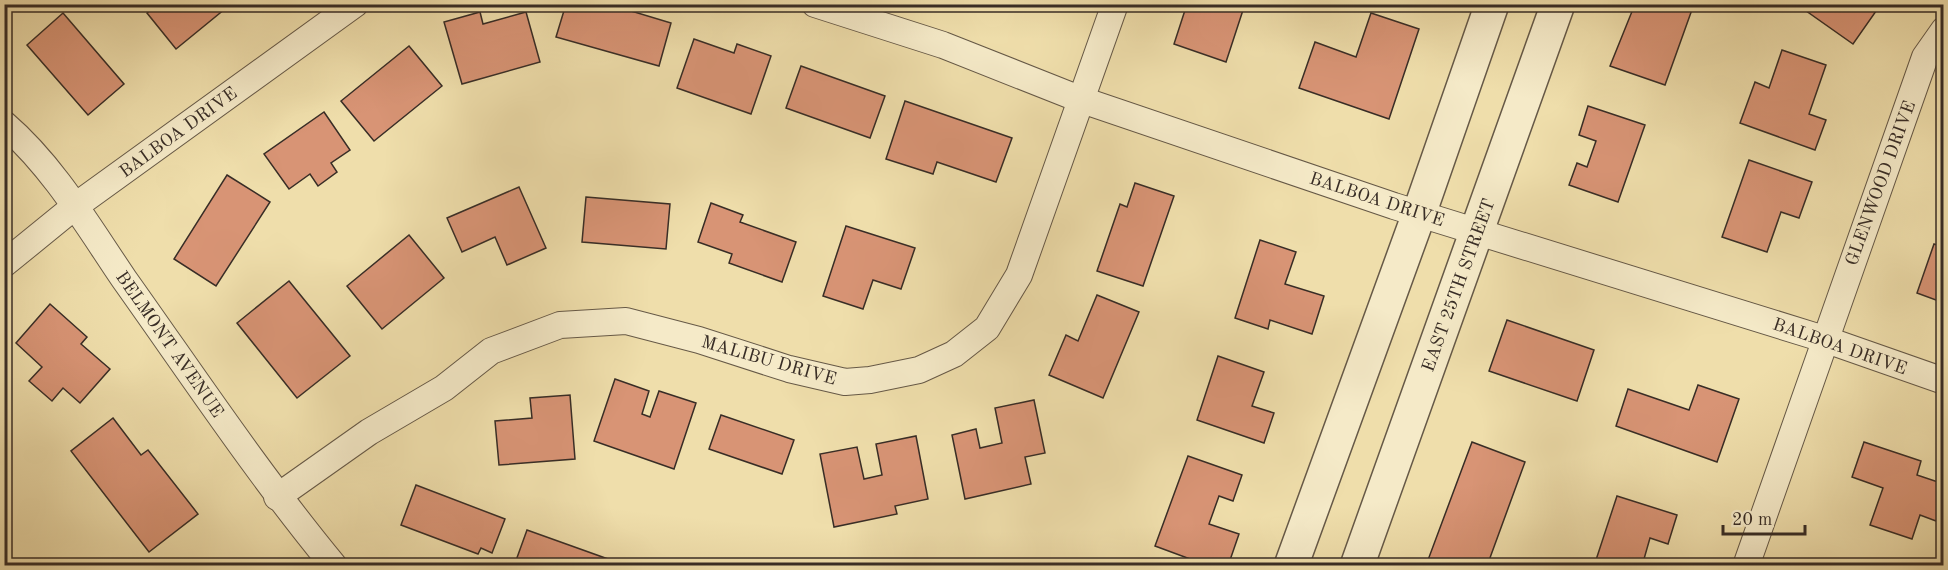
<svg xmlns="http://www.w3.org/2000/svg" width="1948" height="570" viewBox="0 0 1948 570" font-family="'Old Standard TT',serif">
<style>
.building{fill:#d89475;stroke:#382d26;stroke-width:1.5}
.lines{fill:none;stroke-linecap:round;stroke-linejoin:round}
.minor-casing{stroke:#665947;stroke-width:28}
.tertiary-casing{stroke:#665947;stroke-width:36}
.minor{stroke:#f5eac8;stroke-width:26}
.tertiary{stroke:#f5eac8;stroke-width:33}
.labels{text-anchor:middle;stroke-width:4.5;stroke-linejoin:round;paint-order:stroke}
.street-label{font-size:18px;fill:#382d26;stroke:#f5eac8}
</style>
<rect width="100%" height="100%" fill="#efdeab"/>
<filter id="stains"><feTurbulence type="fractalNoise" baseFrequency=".00333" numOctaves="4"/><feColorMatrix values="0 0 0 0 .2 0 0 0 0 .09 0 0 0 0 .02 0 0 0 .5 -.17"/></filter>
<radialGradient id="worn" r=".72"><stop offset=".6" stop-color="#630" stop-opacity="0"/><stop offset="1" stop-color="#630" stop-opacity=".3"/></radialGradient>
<g class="building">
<polygon points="158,4 231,4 176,49 147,13"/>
<polygon points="566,4 608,4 671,23 659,66 556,37"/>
<polygon points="1187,4 1245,4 1226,62 1174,44"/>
<polygon points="1635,4 1658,8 1660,4 1694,4 1665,85 1610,66"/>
<polygon points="1804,4 1881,4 1853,44 1802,8"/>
<polygon points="480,12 483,24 526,12 540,62 462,84 444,22"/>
<polygon points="63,13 124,84 88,115 27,45"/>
<polygon points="1371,13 1419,29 1389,119 1299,88 1315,42 1356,57"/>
<polygon points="694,39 734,53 737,44 771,56 751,114 677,88"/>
<polygon points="409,46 442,86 374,141 341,101"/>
<polygon points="1782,50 1826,65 1809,114 1826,120 1815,150 1740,123 1755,82 1769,88"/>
<polygon points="801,66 885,96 870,138 786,108"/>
<polygon points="905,101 1012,138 996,182 937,162 933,174 886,159"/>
<polygon points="1588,106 1645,125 1618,202 1569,185 1577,163 1587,167 1596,141 1579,135"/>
<polygon points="324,112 350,150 331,163 337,172 318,186 310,174 289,189 264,154"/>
<polygon points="1749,160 1812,182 1799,218 1781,212 1767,252 1722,237"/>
<polygon points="227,175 270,202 216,286 174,259"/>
<polygon points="1135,183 1174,196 1143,286 1097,271 1120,204 1127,207"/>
<polygon points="519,187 546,248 507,265 495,237 462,252 447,218"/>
<polygon points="586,197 670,204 666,249 582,242"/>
<polygon points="711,203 743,215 740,222 796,242 782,282 729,263 732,254 698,242"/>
<polygon points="846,226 915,248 901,289 873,280 863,309 823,296"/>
<polygon points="409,235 444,278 382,329 347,286"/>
<polygon points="1260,240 1296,252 1285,284 1324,296 1312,334 1270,320 1268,329 1235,318"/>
<polygon points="1934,244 1944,247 1944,303 1917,293"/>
<polygon points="289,281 350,356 297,398 237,323"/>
<polygon points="1097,295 1139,312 1103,398 1049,375 1066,335 1078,341"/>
<polygon points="50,304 87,337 81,344 110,369 80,403 63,388 52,401 29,381 42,367 16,343"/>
<polygon points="1507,320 1594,350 1577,401 1489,371"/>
<polygon points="1218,356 1264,372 1252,406 1274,413 1264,443 1197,420"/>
<polygon points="615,379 649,391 642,414 650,417 659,391 696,403 674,469 594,441"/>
<polygon points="1698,385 1739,399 1717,462 1616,426 1628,389 1689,410"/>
<polygon points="570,395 575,459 499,465 495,421 532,418 530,398"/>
<polygon points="1034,400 1045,453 1025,457 1031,484 965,499 952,435 976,429 980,448 1002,443 995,408"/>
<polygon points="721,415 794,440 782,474 709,449"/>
<polygon points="113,418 141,455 148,450 198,514 149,552 71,451"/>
<polygon points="916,436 928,499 895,506 897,514 834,527 820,454 857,447 864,479 882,475 876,444"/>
<polygon points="1472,442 1525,462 1487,566 1443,566 1428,560"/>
<polygon points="1864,442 1921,461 1917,475 1944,484 1944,499 1936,521 1920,515 1912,539 1870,525 1883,488 1852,477"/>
<polygon points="1188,456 1242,475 1233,501 1219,496 1209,524 1239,534 1228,566 1209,566 1155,546"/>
<polygon points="416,485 505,519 492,553 481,548 478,554 401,525"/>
<polygon points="1617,496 1677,515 1668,544 1650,538 1642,566 1594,566"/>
<polygon points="527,530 622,564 621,566 514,566"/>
<polygon points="198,559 206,566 193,566"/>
</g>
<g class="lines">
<defs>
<g id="minor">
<polyline points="815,4 943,45 1082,100 1394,206 1824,339 1944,381"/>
<path d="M4 124C53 166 88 226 124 279 193 376 258 474 334 566"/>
<polyline points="4,264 74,207 355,4"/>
<polyline points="277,497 369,432 444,388 491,351 560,325 626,321 699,340 789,369 845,382 870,380 919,370 954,354 987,328 1019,275 1115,4"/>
<polyline points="1746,566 1925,57 1944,30"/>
</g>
<g id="tertiary">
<polyline points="1291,566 1419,214 1492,4"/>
<polyline points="1357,566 1558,4"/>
</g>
</defs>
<use href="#minor" class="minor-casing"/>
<use href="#tertiary" class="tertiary-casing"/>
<use href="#minor" class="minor"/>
<use href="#tertiary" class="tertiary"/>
</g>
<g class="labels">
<g class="street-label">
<text transform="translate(178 132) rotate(-36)" y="6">BALBOA DRIVE</text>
<text transform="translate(1880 183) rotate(-70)" y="6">GLENWOOD DRIVE</text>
<text transform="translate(1377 199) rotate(18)" y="6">BALBOA DRIVE</text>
<text transform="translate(1458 285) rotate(-70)" y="6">EAST 25TH STREET</text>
<text transform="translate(170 344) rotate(55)" y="6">BELMONT AVENUE</text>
<text transform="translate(1840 346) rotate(19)" y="6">BALBOA DRIVE</text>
<text transform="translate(769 360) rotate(16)" y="6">MALIBU DRIVE</text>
</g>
</g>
<rect width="1948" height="570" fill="none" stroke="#efdeab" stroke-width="24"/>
<rect x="6" y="6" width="1936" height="558" fill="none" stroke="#382d26" stroke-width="3"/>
<rect x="12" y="12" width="1924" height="546" fill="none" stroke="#382d26" stroke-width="1.5"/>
<path d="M1723 525v9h82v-9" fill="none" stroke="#382d26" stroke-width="3"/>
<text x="1732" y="525" font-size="18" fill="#382d26" stroke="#f5eac8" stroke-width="4.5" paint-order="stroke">20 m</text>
<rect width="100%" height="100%" filter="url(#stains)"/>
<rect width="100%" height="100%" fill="url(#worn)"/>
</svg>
